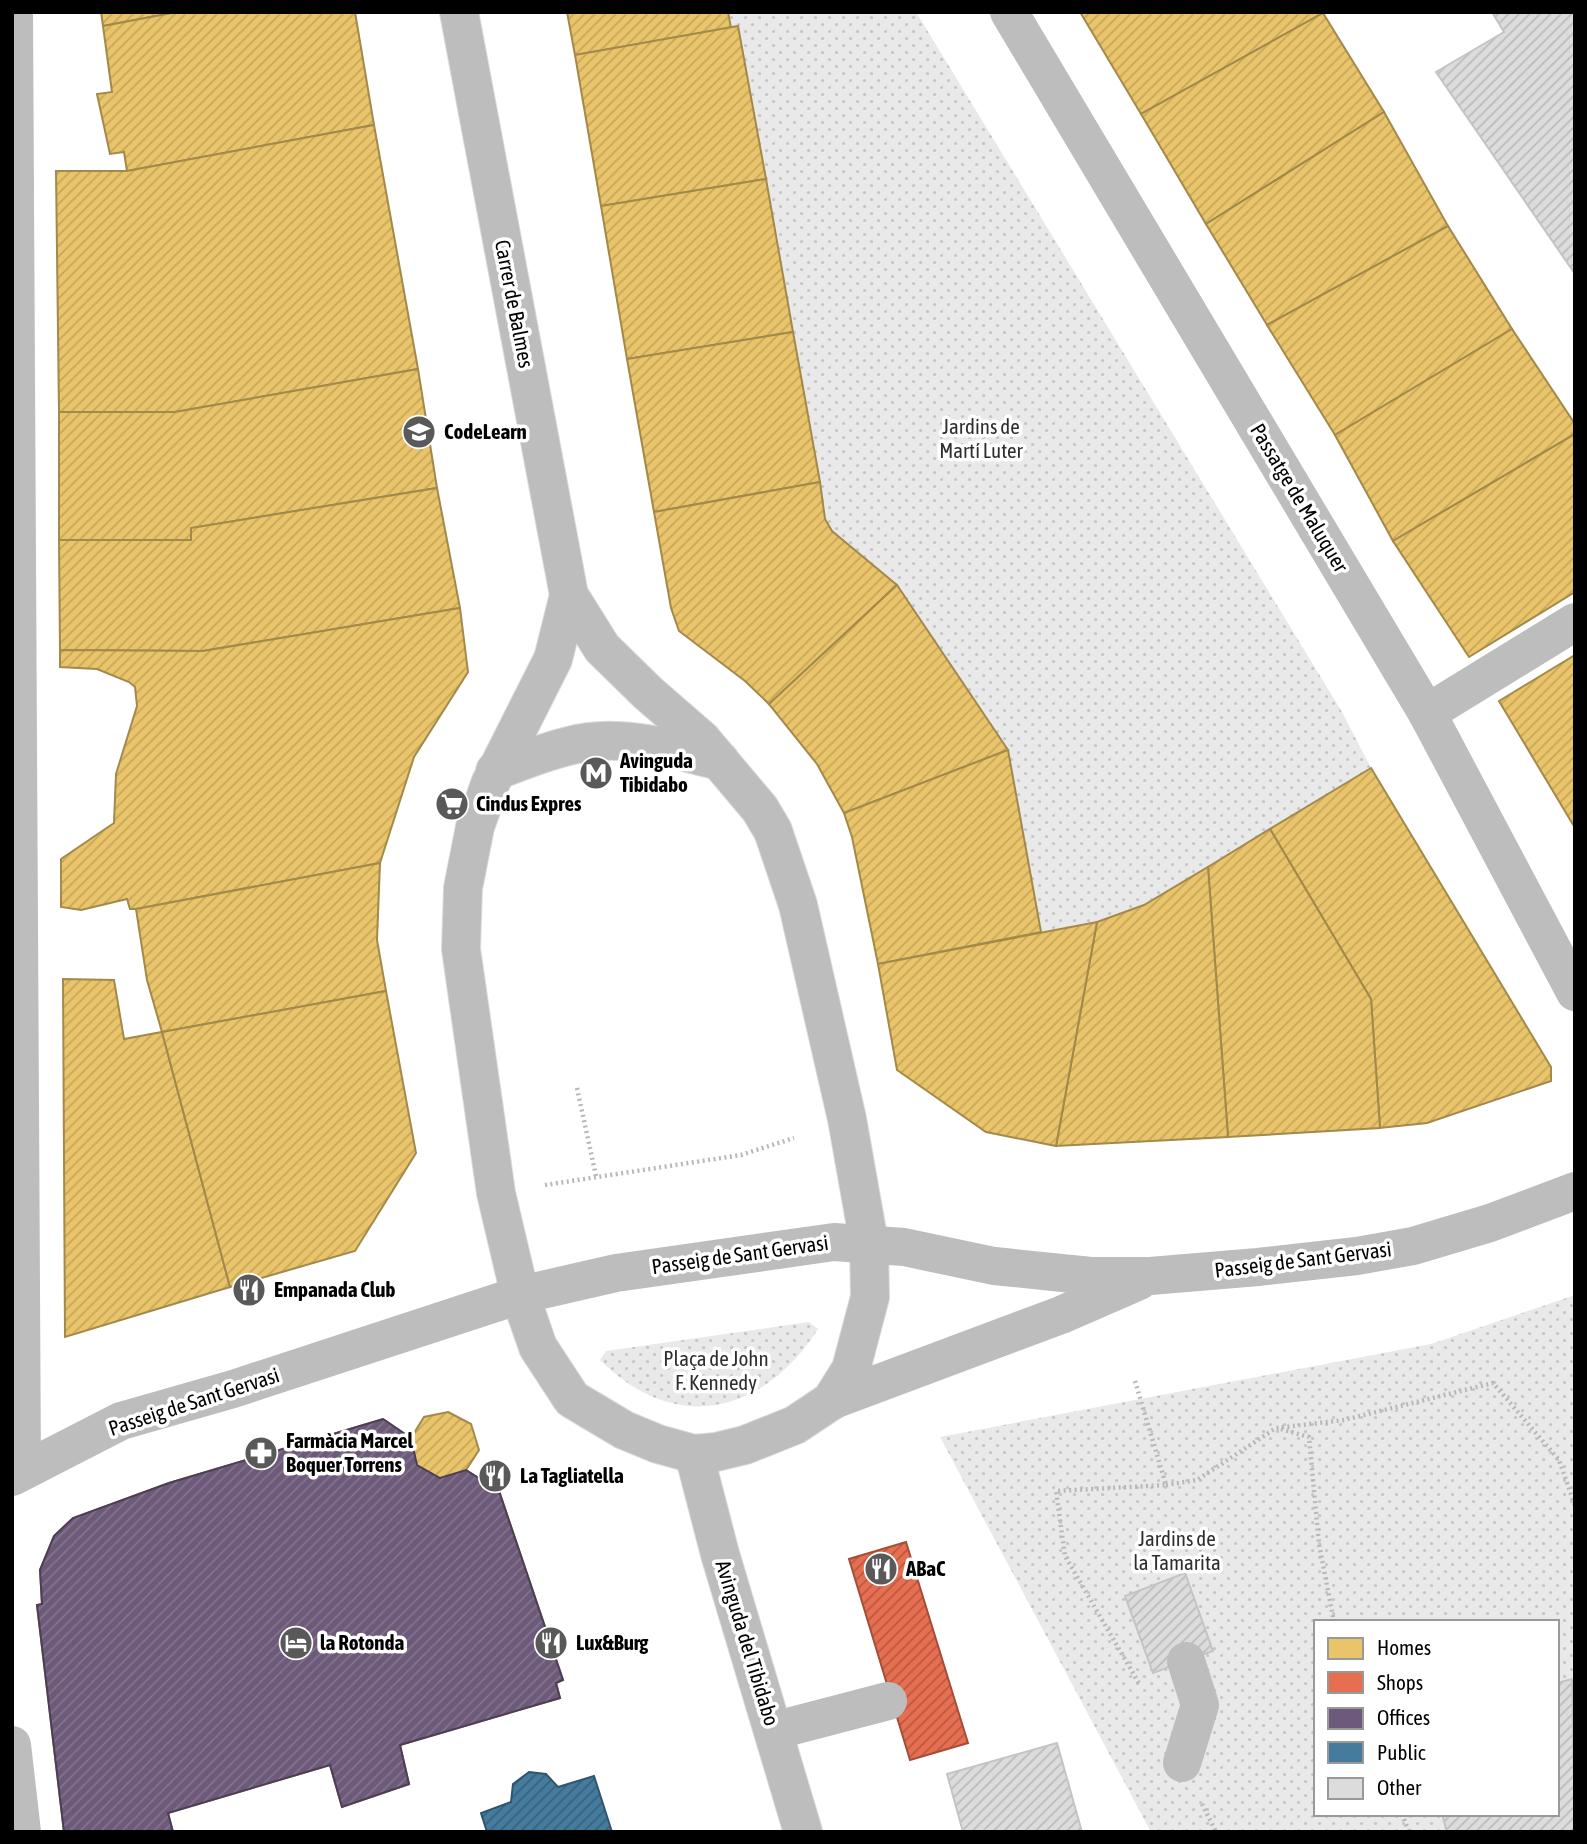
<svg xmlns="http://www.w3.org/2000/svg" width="1587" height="1844" viewBox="0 0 1587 1844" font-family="'Asap Condensed',sans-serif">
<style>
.park{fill:url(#park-dots);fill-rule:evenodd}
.homes{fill:url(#homes-hatch);stroke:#a3894a;stroke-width:2}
.shops{fill:url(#shops-hatch);stroke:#a24e39;stroke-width:2}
.offices{fill:url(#offices-hatch);stroke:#4c3e55;stroke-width:2}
.public{fill:url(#public-hatch);stroke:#30566e;stroke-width:2}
.building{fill:url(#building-hatch);stroke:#c4c4c4;stroke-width:2}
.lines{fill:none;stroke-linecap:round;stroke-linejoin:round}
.major-casing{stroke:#dbdbdb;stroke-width:40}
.path{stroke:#b8b8b8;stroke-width:4.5;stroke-dasharray:2 3.5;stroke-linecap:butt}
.minor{stroke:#bdbdbd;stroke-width:38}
.major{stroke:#bdbdbd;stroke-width:38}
.labels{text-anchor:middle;stroke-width:7;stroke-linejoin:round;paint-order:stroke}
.street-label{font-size:21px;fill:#000;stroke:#fff}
.park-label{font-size:21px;fill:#2e2e2e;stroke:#fff}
.poi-label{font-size:21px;font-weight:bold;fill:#000;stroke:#fff;text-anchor:start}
</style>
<defs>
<pattern id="park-dots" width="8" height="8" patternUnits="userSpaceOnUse" patternTransform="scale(1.75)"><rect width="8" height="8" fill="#e9e9e9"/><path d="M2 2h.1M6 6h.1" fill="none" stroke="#c6c6c6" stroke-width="1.8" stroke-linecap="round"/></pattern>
<pattern id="homes-hatch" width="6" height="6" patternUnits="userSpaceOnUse" patternTransform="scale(1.75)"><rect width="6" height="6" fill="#e9c46a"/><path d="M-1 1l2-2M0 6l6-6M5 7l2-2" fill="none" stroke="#c6a75a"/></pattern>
<pattern id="shops-hatch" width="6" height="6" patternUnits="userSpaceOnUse" patternTransform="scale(1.75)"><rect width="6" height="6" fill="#e76f51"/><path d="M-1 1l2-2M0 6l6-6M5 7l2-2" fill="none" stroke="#b95941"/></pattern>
<pattern id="offices-hatch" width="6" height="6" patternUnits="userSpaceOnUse" patternTransform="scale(1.75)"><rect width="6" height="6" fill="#6d597a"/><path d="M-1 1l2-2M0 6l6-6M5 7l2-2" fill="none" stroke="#82748b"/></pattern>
<pattern id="public-hatch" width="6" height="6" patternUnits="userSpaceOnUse" patternTransform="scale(1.75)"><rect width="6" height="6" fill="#457b9d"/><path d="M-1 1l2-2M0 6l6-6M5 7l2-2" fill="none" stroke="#37627e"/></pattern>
<pattern id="building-hatch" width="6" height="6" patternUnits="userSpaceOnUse" patternTransform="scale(1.75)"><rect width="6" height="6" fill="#dcdcdc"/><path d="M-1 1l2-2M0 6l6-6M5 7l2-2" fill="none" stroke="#bbb"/></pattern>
</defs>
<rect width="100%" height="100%" fill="#fff"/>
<g class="park">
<polygon points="728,12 916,12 1342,712 1371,768 1144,905 1097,922 1041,932 1008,750 897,585 832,531 825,519 738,27 731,28"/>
<path d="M1575 1295V1832H1151L940 1437 1431 1344ZM1316 1622H1557V1814H1316Z"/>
<path d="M809 1322 818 1329C763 1415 675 1435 600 1360L606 1351Z"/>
</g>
<g class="homes">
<polygon points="101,12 177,12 103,26"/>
<polygon points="177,12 355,12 374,125 127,171 124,152 110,154 97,94 112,92 103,26"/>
<polygon points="567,12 728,12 731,28 575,55"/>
<polygon points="1080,12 1322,12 1323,13 1141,114"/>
<polygon points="1323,13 1384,112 1206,224 1141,114"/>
<polygon points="738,26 766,179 601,206 575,55"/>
<polygon points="1384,112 1448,226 1267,325 1206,224"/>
<polygon points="374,125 418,369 175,412 59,412 56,171 127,171"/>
<polygon points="766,179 793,332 627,359 601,206"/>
<polygon points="1448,226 1512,329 1335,435 1267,325"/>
<polygon points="1512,329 1575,424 1575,434 1393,541 1335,435"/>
<polygon points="793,332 820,482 654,512 627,359"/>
<polygon points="418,369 437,488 191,528 191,540 59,540 59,412 175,412"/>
<polygon points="1575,434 1575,592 1469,657 1393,541"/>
<polygon points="820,482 825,519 832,531 897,585 769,704 745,681 679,631 671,608 654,512"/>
<polygon points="437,488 460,608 203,651 60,650 59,540 191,540 191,528"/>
<polygon points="897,585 1008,750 844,813 817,764 769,704"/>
<polygon points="460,608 468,672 414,757 380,863 136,909 130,909 127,899 81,910 61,907 61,859 114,823 116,774 137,706 135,687 129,682 97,669 60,667 60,650 203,651"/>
<polygon points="1575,655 1575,828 1499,701"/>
<polygon points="1008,750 1041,932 878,964 852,837 844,813"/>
<polygon points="1371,768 1551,1067 1551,1081 1427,1123 1380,1128 1371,999 1270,829"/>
<polygon points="1270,829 1371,999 1380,1128 1228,1137 1208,867"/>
<polygon points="380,863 377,940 386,991 162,1032 147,980 136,909"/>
<polygon points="1208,867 1228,1137 1056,1146 1097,922 1144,905"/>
<polygon points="1097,922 1056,1146 986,1132 897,1070 878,964"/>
<polygon points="63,979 114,980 124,1039 162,1032 230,1287 65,1337"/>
<polygon points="386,991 416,1153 355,1251 230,1287 162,1032"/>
<polygon points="448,1412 471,1424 479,1450 466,1470 499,1491 563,1680 556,1683 560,1698 400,1745 409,1784 342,1807 330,1765 168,1813 173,1832 64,1832 37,1605 42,1604 40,1570 54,1536 73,1518 169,1483 383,1419 411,1438 424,1417"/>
</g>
<polygon class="shops" points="906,1542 968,1743 910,1760 849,1559"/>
<polygon class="offices" points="383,1419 411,1438 417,1465 440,1478 466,1470 499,1491 563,1680 556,1683 560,1698 400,1745 409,1784 342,1807 330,1765 168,1813 173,1832 64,1832 37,1605 42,1604 40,1570 54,1536 73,1518 169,1483"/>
<polygon class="public" points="529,1772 546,1774 558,1787 594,1776 612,1832 487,1832 481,1813 511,1802 513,1784"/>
<g class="building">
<polygon points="1492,12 1575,12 1575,274 1436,72 1504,32"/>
<polygon points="1185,1573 1213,1651 1153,1673 1125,1596"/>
<polygon points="1572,1679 1575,1832 1447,1832 1442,1814 1557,1814 1557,1683"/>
<polygon points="1057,1743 1082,1832 963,1832 947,1774"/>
</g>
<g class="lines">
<defs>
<g id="major">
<polyline points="459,12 569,595 602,648 648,693 701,739 760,809 773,831 798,905 847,1119 869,1243 870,1297 851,1369 831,1401 795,1425 745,1445 716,1452 694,1454 658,1444 624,1430 572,1399 538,1347 520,1295 496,1193 461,949 463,888 475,827 490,784 553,659 569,595"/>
<path d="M495 771C525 760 556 747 588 742 632 736 678 751 720 761"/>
<polyline points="694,1454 720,1554 803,1832"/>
</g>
</defs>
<use href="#major" class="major-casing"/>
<g class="path">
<polyline points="577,1088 596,1176"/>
<polyline points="545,1185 741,1155 794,1138"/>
<polyline points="1135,1381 1166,1485 1056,1491 1065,1556 1140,1685"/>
<polyline points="1281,1429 1309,1437 1319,1544 1334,1622"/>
<polyline points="1166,1485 1197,1480 1276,1428 1344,1420 1493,1383 1559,1460 1575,1506"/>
<polyline points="1202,1804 1216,1832"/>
<polyline points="1402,1814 1409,1832"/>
</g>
<g class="minor">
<polyline points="14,12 22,1471"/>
<polyline points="1009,12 1427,713 1575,992"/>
<polyline points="1427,713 1575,622"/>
<polyline points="831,1401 1061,1315 1139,1281"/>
<polyline points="12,1477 121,1421 233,1389 520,1295 616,1273 834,1242 904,1247 994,1266 1091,1276 1150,1276 1258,1267 1357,1256 1413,1246 1490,1223 1575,1191"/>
<polyline points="773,1731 888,1701"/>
<polyline points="12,1745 22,1832"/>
<polyline points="1182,1763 1200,1705 1186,1661"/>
</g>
<use href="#major" class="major"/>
</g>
<defs>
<symbol id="school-disc" viewBox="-11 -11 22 22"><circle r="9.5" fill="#595959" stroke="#fff"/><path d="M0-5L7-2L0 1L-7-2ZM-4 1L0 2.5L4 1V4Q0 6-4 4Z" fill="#fff"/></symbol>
<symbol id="metro-disc" viewBox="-11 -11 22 22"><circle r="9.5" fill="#595959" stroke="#fff"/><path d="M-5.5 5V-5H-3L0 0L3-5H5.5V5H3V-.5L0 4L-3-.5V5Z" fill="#fff"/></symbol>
<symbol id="supermarket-disc" viewBox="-11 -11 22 22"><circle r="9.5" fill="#595959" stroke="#fff"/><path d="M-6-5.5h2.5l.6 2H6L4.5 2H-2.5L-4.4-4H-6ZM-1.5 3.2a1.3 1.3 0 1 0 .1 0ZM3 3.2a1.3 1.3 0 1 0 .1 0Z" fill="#fff"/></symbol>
<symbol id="restaurant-disc" viewBox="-11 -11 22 22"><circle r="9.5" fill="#595959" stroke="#fff"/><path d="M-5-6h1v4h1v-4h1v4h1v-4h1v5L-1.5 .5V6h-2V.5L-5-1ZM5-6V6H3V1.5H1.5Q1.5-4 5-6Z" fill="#fff"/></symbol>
<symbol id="pharmacy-disc" viewBox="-11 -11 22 22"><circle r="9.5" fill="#595959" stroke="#fff"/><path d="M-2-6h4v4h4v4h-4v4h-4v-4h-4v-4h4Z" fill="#fff"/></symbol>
<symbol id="hotel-disc" viewBox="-11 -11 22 22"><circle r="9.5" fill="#595959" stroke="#fff"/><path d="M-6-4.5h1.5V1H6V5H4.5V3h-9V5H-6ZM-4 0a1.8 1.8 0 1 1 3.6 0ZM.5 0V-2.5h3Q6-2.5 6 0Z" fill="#fff"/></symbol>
</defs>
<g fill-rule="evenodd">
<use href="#school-disc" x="400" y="413" width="38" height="38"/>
<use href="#metro-disc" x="577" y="754" width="38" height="38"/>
<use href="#supermarket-disc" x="433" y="785" width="38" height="38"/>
<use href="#restaurant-disc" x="230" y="1271" width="38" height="38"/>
<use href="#pharmacy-disc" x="242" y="1434" width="38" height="38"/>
<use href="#restaurant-disc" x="476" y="1457" width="38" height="38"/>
<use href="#restaurant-disc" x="862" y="1550" width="38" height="38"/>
<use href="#hotel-disc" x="277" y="1624" width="38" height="38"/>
<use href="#restaurant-disc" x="532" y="1624" width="38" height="38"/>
</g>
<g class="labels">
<g class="street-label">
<text transform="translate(514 304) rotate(79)" y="7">Carrer de Balmes</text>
<text transform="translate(1299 498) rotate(59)" y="7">Passatge de Maluquer</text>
<text transform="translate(740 1255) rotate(-8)" y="7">Passeig de Sant Gervasi</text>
<text transform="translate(1303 1260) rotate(-7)" y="7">Passeig de Sant Gervasi</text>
<text transform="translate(194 1402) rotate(-18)" y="7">Passeig de Sant Gervasi</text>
<text transform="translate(747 1643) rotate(73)" y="7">Avinguda del Tibidabo</text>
</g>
<g class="park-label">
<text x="981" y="434">Jardins de<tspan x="981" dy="24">Martí Luter</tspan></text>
<text x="716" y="1366">Plaça de John<tspan x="716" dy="24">F. Kennedy</tspan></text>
<text x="1177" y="1546">Jardins de<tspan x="1177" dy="24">la Tamarita</tspan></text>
</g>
<g class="poi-label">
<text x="444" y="439">CodeLearn</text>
<text x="620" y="768">Avinguda<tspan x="620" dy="24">Tibidabo</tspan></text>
<text x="476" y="811">Cindus Expres</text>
<text x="274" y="1297">Empanada Club</text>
<text x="286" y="1448">Farmàcia Marcel<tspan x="286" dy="24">Boquer Torrens</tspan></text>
<text x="520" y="1483">La Tagliatella</text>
<text x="906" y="1576">ABaC</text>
<text x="320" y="1650">la Rotonda</text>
<text x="576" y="1650">Lux&amp;Burg</text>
</g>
</g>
<rect width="1587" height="1844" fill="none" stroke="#000000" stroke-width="28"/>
<rect x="1314" y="1620" width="245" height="196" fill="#ffffff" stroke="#999999" stroke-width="2"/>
<rect x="1328" y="1638" width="35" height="21" fill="#e9c46a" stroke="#999999" stroke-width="2"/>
<text x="1377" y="1655" font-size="21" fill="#000000">Homes</text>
<rect x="1328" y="1672" width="35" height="21" fill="#e76f51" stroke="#999999" stroke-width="2"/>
<text x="1377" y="1690" font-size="21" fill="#000000">Shops</text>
<rect x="1328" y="1708" width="35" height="21" fill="#6d597a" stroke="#999999" stroke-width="2"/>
<text x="1377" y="1725" font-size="21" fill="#000000">Offices</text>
<rect x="1328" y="1742" width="35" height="21" fill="#457b9d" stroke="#999999" stroke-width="2"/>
<text x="1377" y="1760" font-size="21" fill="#000000">Public</text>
<rect x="1328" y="1778" width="35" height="21" fill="#dcdcdc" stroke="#999999" stroke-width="2"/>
<text x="1377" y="1795" font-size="21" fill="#000000">Other</text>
</svg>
